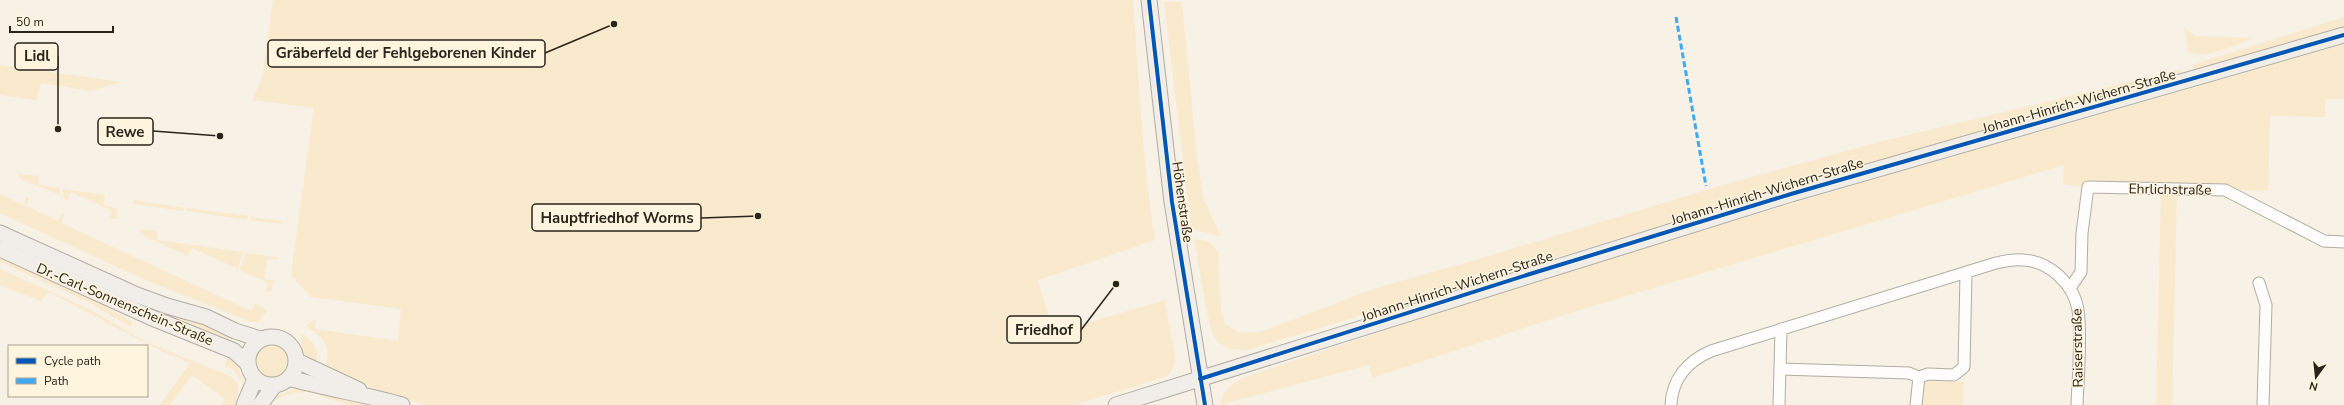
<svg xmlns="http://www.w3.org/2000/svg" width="2344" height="405" viewBox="0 0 2344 405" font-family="'Nunito Sans',sans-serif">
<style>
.green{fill:#f9eacd}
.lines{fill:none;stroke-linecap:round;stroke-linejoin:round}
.street-casing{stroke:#b1aca2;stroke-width:13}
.secondary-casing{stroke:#b1aca2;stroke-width:17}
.street{stroke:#fefdfb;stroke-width:11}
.secondary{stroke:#f1eee9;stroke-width:15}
.quiet{stroke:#3fa9f5;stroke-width:3;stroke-dasharray:6 3;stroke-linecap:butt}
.cycleway-casing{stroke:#fff4de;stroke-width:6}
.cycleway{stroke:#0057b8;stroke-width:4}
.labels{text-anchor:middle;stroke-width:3;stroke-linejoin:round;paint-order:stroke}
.street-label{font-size:14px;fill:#2a251b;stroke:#fff4de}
.leader{fill:none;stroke:#2a251b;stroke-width:1.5}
.callout-dot{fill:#2a251b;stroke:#fff4de;stroke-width:1.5}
.callout{fill:#fff4de;stroke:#2a251b;stroke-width:1.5}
.callout-label{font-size:15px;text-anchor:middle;font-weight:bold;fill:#2a251b}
</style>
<rect width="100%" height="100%" fill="#f7f1e6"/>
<g class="green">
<path d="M273 0H1133C1139 80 1142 160 1155 240L1038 280 1051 325 1070 328 1165 300 1175 357C1174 367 1172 374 1162 378L1073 405H426L366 386 325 369C331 346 326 339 306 326L311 321 316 320 315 329 398 341 401 309 311 297 291 275 314 108 252 100 262 79Z"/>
<path d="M1164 1 1182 2 1196 148 1203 198 1221 237C1212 232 1197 233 1191 226Z"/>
<polygon points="2344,17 2344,28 2195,71 2192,65"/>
<path d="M2184 27 2195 36 2254 38C2238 44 2202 61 2188 51Z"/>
<path d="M2344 44V99H2325V117L2270 116 2268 191 2088 187 2063 184 2064 165 1570 313 1372 378 1369 365 1220 405C1223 390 1232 384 1245 377L1544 277 1834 191Z"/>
<polygon points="0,65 121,82 91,91 41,83 36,100 0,95"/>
<polygon points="2182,69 2174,78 1817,179 1260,346 1247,350 1230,349 1218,342 1213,335 1207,312 1194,239 1207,241 1218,251 1221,311 1225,324 1239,333 1260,332 1376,288 1475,260 1723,185 1875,143"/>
<polygon points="19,174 39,176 38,185 60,188 60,195 19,178"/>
<polygon points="63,189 105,195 104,205 118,209 116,219 109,219 112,211 71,192 67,200 64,198"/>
<polygon points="2161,192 2177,193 2172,405 2156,405"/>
<polygon points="0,194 23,205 27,197 29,198 26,206 58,221 62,213 65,215 61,223 251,311 255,303 267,311 258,322 251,322 152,283 0,213"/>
<polygon points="133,200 184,208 184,211 133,204"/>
<polygon points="187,208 248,216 247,220 186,211"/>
<polygon points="251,217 282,221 281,224 251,220"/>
<polygon points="142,229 158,231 157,240 243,252 238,269 192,248 188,256 140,234 139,231"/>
<polygon points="0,238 230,335 228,342 143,308 0,243"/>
<polygon points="246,253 277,257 276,260 267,259 264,279 274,281 271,291 265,292 268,283 240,270"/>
<polygon points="0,256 99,302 133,323 130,327 92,304 0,262"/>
<path d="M0 269 89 309 144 341 230 376 238 384 237 405H221L225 399 192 375 170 405H160L190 363C140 343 96 315 48 292L41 301 0 285Z"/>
<path d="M302 334C316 343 319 350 317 366 304 359 298 349 302 334Z"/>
<circle cx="272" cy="363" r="17"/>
<polygon points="229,356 239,368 244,385 234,370 225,366"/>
<polygon points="1927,381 1964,382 1963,405 1920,405 1920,387"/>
<path d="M298 388 308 390 306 392C294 393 278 395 270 405H265L275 396Z"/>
<polygon points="319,392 373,405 350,405 321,397"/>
</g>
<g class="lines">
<defs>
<g id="street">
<polyline points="2259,283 2266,305 2263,405"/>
<polyline points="2070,288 2081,272 2082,233 2088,187 2225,190 2324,241 2344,242"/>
<polyline points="1780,369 1909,373 1919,377"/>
<path d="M1671 405C1672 379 1688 361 1711 351L1996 263C2005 261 2014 259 2023 260 2049 261 2074 284 2078 310 2082 336 2078 377 2077 405"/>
<polyline points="1779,405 1781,329"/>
<polyline points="1916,405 1919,377 1928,374 1954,375 1964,367 1966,273"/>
</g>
<g id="secondary">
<polyline points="1149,0 1172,202 1205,405"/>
<polyline points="0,233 137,295 167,306 206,317 235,331 260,339"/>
<polyline points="0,249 150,317 234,351 247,363"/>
<circle cx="272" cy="361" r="24"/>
<polyline points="297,361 359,390"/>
<path d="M289 378C327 389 365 394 402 405"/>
<polyline points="244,405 255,379"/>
<polyline points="260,405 274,386"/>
<polyline points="1116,405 1791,194 2344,35"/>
</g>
</defs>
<use href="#street" class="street-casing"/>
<use href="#secondary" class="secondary-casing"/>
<use href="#street" class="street"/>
<use href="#secondary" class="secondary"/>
<polyline class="quiet" points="1676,17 1706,186"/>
<defs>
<g id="cycleway">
<polyline points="1149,0 1172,202 1205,405"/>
<polyline points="1200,379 1530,274 1791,194 2344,35"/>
</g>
</defs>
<use href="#cycleway" class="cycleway-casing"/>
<use href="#cycleway" class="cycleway"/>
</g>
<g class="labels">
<g class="street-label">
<text transform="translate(2079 101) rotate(-16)" y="5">Johann-Hinrich-Wichern-Straße</text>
<text transform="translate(2170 189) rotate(1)" y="5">Ehrlichstraße</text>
<text transform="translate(1767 191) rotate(-17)" y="5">Johann-Hinrich-Wichern-Straße</text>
<text transform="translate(1183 202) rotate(82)" y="5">Höhenstraße</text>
<text transform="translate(1457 286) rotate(-18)" y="5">Johann-Hinrich-Wichern-Straße</text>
<text transform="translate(125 304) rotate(23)" y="5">Dr.-Carl-Sonnenschein-Straße</text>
<text transform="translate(2077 348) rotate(-91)" y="5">Raiserstraße</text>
</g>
</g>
<path class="leader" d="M614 24L545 53M58 129L58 56M220 136L153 131M758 216L701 218M1116 284L1081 330"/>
<g class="callout-dot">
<circle cx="614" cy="24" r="4"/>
<circle cx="58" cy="129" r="4"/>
<circle cx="220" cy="136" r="4"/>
<circle cx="758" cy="216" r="4"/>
<circle cx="1116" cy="284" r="4"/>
</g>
<g class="callout">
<rect x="268" y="40" width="277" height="27" rx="4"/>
<rect x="15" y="43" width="43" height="27" rx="4"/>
<rect x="98" y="118" width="55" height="27" rx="4"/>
<rect x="532" y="204" width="169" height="27" rx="4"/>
<rect x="1007" y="316" width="74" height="27" rx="4"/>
</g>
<g class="callout-label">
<text x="406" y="58">Gräberfeld der Fehlgeborenen Kinder</text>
<text x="37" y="61">Lidl</text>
<text x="125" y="137">Rewe</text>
<text x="617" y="223">Hauptfriedhof Worms</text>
<text x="1044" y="335">Friedhof</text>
</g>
<rect x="8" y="345" width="140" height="52" fill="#fff4de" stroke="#aaa190"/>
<rect x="16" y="358" width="20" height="6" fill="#0057b8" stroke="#aaa190"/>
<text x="44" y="365" font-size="12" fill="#2a251b">Cycle path</text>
<rect x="16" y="378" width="20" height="6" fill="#3fa9f5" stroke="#aaa190"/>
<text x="44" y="385" font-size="12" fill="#2a251b">Path</text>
<g transform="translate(2316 377) rotate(195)" stroke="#fff4de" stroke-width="3" paint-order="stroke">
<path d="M0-3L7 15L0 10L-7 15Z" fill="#2a251b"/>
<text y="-6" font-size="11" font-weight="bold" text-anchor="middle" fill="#2a251b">N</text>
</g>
<path d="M10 26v6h103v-6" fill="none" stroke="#2a251b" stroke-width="2"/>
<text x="16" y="26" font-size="12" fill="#2a251b" stroke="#fff4de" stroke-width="3" paint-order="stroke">50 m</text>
</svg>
